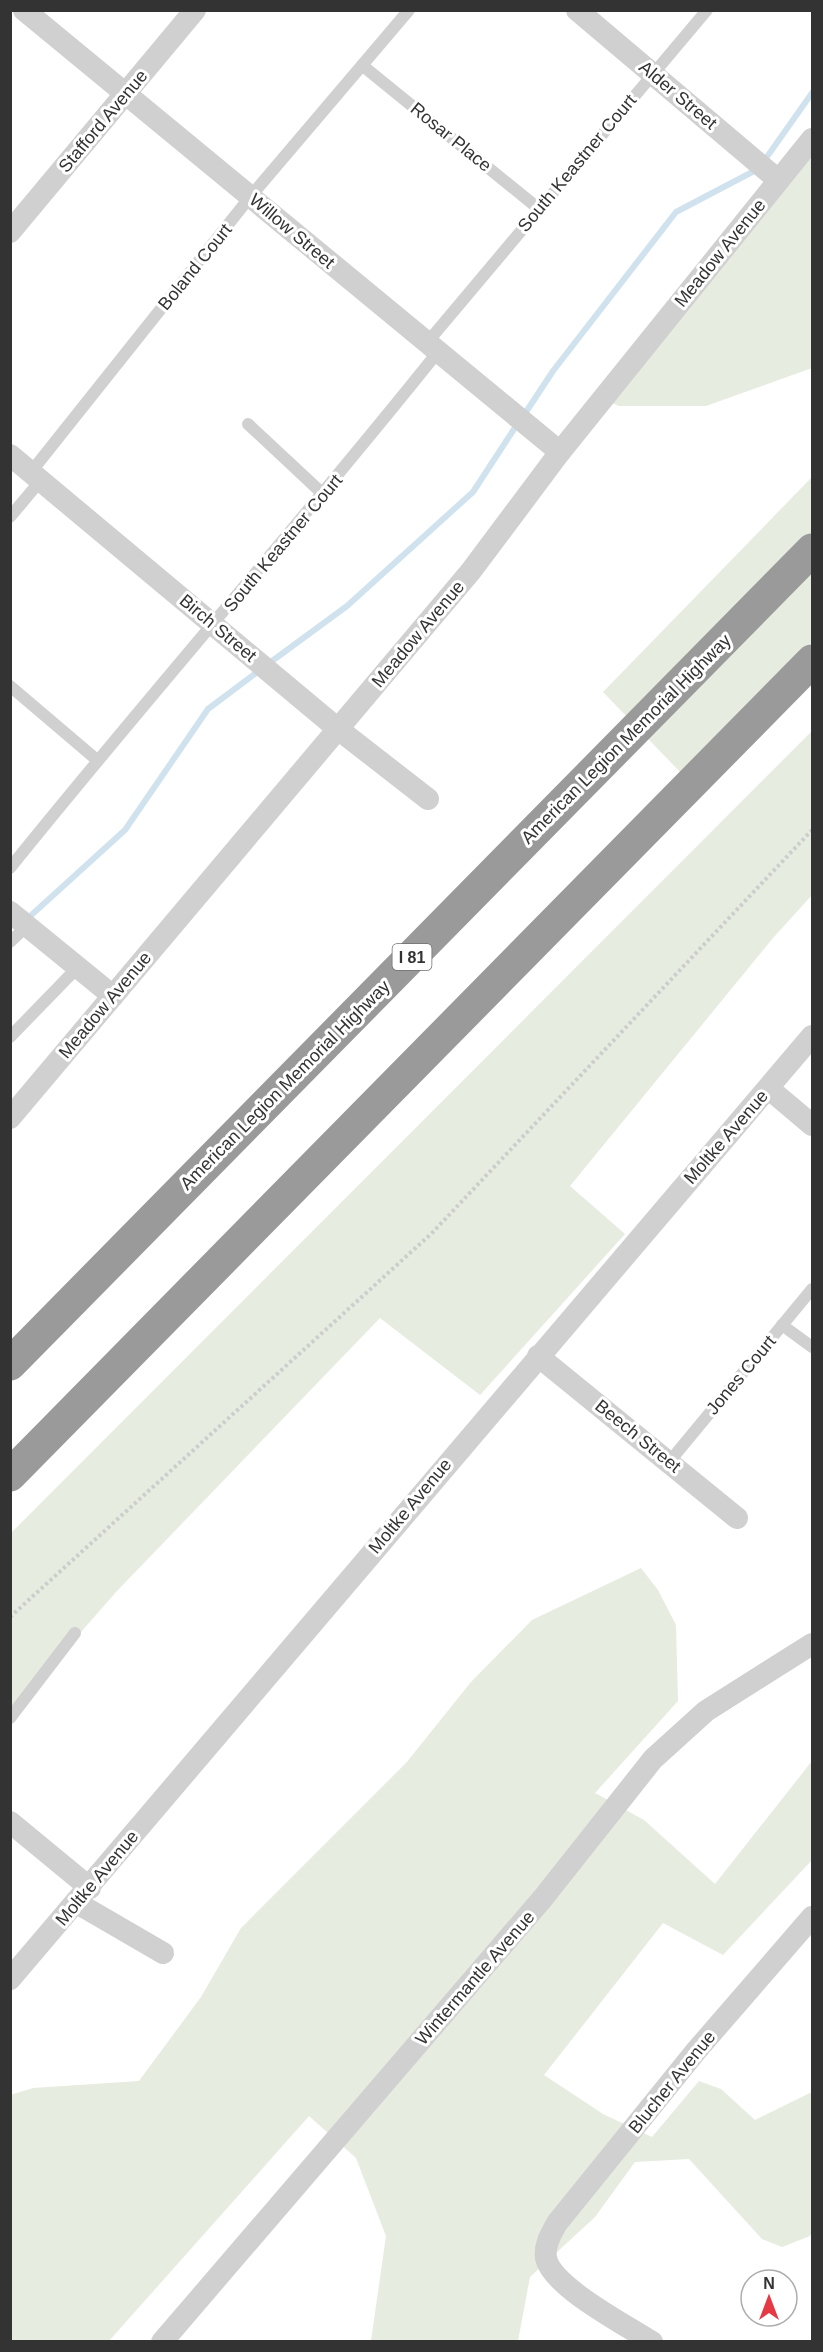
<svg xmlns="http://www.w3.org/2000/svg" width="823" height="2352" viewBox="0 0 823 2352" font-family="Helvetica,sans-serif">
<style>
.green{fill:#e6ecdf}
.lines{fill:none;stroke-linecap:round;stroke-linejoin:round}
.stream{stroke:#cfe2ee;stroke-width:6}
.path{stroke:#cdcdcd;stroke-width:4;stroke-dasharray:3 3;stroke-linecap:butt}
.lane{stroke:#d0d0d0;stroke-width:12}
.street{stroke:#d0d0d0;stroke-width:22}
.highway{stroke:#9a9a9a;stroke-width:33}
.labels{text-anchor:middle;stroke-width:6;stroke-linejoin:round;paint-order:stroke}
.shield{fill:#fff;stroke:#707070;stroke-width:1.5}
.shield-label{font-size:16px;font-weight:bold;fill:#333}
.street-label{font-size:18px;fill:#333;stroke:#fff}
</style>
<rect width="100%" height="100%" fill="#fff"/>
<g class="green">
<polygon points="812,132 812,368 706,406 619,406 595,396"/>
<polygon points="812,477 812,642 683,775 603,692"/>
<polygon points="812,731 812,895 773,938 570,1186 625,1234 480,1395 380,1318 116,1592 11,1712 10,1534"/>
<polygon points="641,1568 658,1590 676,1625 678,1701 595,1793 644,1820 715,1884 812,1761 812,1860 723,1955 663,1923 544,2075 603,2114 652,2137 699,2081 721,2089 755,2120 812,2092 812,2231 810,2236 782,2247 762,2239 689,2159 635,2162 595,2217 530,2277 518,2341 371,2341 386,2236 356,2158 309,2116 109,2341 11,2341 10,2095 33,2088 139,2081 201,1997 241,1928 406,1763 471,1682 532,1620"/>
</g>
<g class="lines">
<g class="stream">
<polyline points="764,161 812,93"/>
<polyline points="524,415 553,371 676,212 758,169"/>
<polyline points="268,664 347,606 473,492 518,423"/>
<polyline points="27,919 125,830 208,709 260,670"/>
</g>
<polyline class="path" points="10,1617 432,1233 812,830"/>
<g class="lane">
<polyline points="363,66 539,209"/>
<polyline points="426,344 707,10"/>
<polyline points="248,424 324,495"/>
<polyline points="31,472 250,197 409,10"/>
<polyline points="10,517 41,480"/>
<polyline points="10,686 97,760"/>
<path d="M10 868C150 694 298 527 437 353"/>
<polyline points="10,942 27,926"/>
<polyline points="10,1037 78,967"/>
<polyline points="782,1325 812,1347"/>
<polyline points="670,1461 812,1289"/>
<polyline points="10,1718 75,1633"/>
</g>
<g class="street">
<polyline points="24,10 560,452"/>
<polyline points="577,10 778,180"/>
<polyline points="10,232 195,10"/>
<polyline points="10,455 338,729 428,799"/>
<polyline points="10,912 113,996"/>
<polyline points="768,1088 812,1125"/>
<polyline points="10,1118 471,571 560,452 812,139"/>
<polyline points="538,1356 737,1518"/>
<polyline points="10,1822 90,1888"/>
<polyline points="77,1903 163,1953"/>
<polyline points="10,1979 812,1036"/>
<polyline points="162,2342 543,1898 653,1759 706,1711 812,1644"/>
<path d="M652 2342C626 2325 552 2287 546 2258 544 2245 551 2234 557 2223L696 2051 812 1917"/>
</g>
<g class="highway">
<polyline points="10,1364 812,550"/>
<polyline points="10,1475 812,661"/>
</g>
</g>
<g class="labels">
<rect class="shield" x="392.5" y="944" width="39" height="26" rx="4.5"/>
<g class="shield-label">
<text x="412" y="963">I 81</text>
</g>
<g class="street-label">
<text transform="translate(678 95) rotate(40)" y="6">Alder Street</text>
<text transform="translate(103 121) rotate(-50)" y="6">Stafford Avenue</text>
<text transform="translate(451 137) rotate(39)" y="6">Rosar Place</text>
<text transform="translate(577 163) rotate(-50)" y="6">South Keastner Court</text>
<text transform="translate(292 231) rotate(40)" y="6">Willow Street</text>
<text transform="translate(720 253) rotate(-51)" y="6">Meadow Avenue</text>
<text transform="translate(195 267) rotate(-51)" y="6">Boland Court</text>
<text transform="translate(283 543) rotate(-50)" y="6">South Keastner Court</text>
<text transform="translate(218 628) rotate(40)" y="6">Birch Street</text>
<text transform="translate(418 634) rotate(-50)" y="6">Meadow Avenue</text>
<text transform="translate(626 739) rotate(-45)" y="6">American Legion Memorial Highway</text>
<text transform="translate(105 1005) rotate(-50)" y="6">Meadow Avenue</text>
<text transform="translate(285 1085) rotate(-45)" y="6">American Legion Memorial Highway</text>
<text transform="translate(726 1137) rotate(-49)" y="6">Moltke Avenue</text>
<text transform="translate(741 1375) rotate(-50)" y="6">Jones Court</text>
<text transform="translate(638 1436) rotate(39)" y="6">Beech Street</text>
<text transform="translate(410 1506) rotate(-50)" y="6">Moltke Avenue</text>
<text transform="translate(97 1878) rotate(-50)" y="6">Moltke Avenue</text>
<text transform="translate(475 1978) rotate(-49)" y="6">Wintermantle Avenue</text>
<text transform="translate(672 2082) rotate(-51)" y="6">Blucher Avenue</text>
</g>
</g>
<rect width="823" height="2352" fill="none" stroke="#333333" stroke-width="24"/>
<g transform="translate(769 2298)"><circle r="28" fill="#ffffff" stroke="#adadad" stroke-width="1.5"/>
<path d="M0-4.5L10 22L0 15L-10 22Z" fill="#e63946"/>
<text y="-9" font-size="16" font-weight="bold" text-anchor="middle" fill="#333333">N</text>
</g>
</svg>
